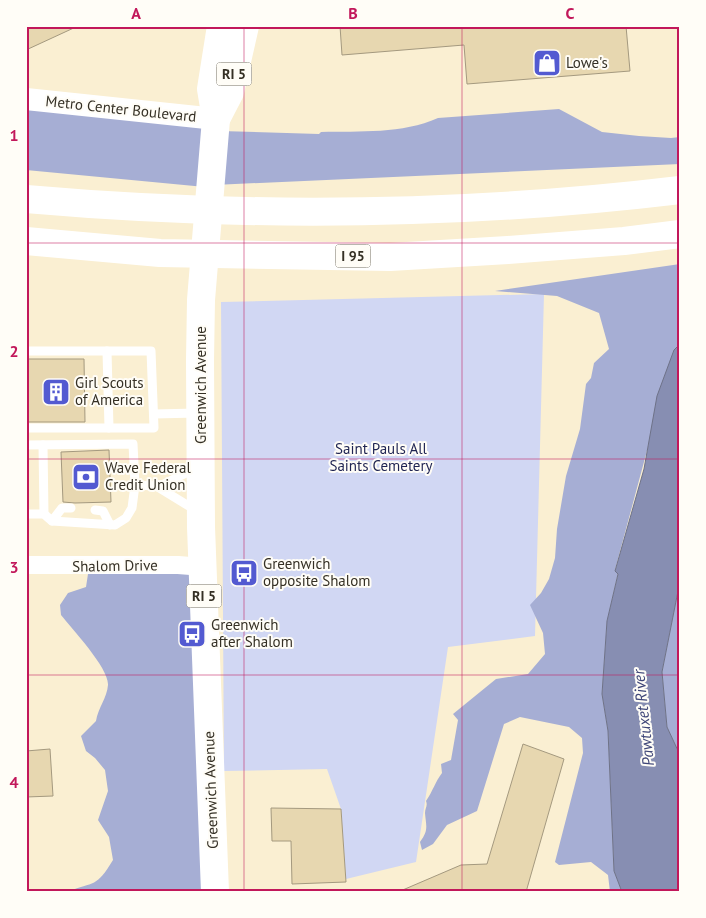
<svg xmlns="http://www.w3.org/2000/svg" width="706" height="918" viewBox="0 0 706 918" font-family="'PT Sans',sans-serif">
<style>
.green{fill:#d1d7f3}
.forest{fill:#a6aed4}
.water{fill:#878eb2;stroke:#6e7288}
.building{fill:#e7d7b0;stroke:#a4997f}
.lines{fill:none;stroke-linecap:round;stroke-linejoin:round}
.service{stroke:#fff;stroke-width:9}
.minor{stroke:#fff;stroke-width:18}
.tertiary{stroke:#fff;stroke-width:22}
.primary{stroke:#fff;stroke-width:28}
.motorway{stroke:#fff;stroke-width:28}
.grid{fill:none;stroke:#c2185b;stroke-width:1;stroke-opacity:0.55}
.labels{text-anchor:middle;stroke-width:4;stroke-linejoin:round;paint-order:stroke}
.shield{fill:#fffdf7;stroke:#726e64;stroke-width:1}
.shield-label{font-size:14px;font-weight:bold;fill:#353025}
.poi-label{font-size:15px;fill:#353025;stroke:#fffdf7;text-anchor:start}
.street-label{font-size:15px;fill:#353025;stroke:#fffdf7}
.park-label{font-size:15px;fill:#1f2452;stroke:#fffdf7}
.water-label{font-size:16px;font-style:italic;fill:#3f4678;stroke:#fffdf7}
.neatline{fill:none;stroke:#c2185b;stroke-width:2}
.grid-label{font-size:16px;text-anchor:middle;font-weight:bold;fill:#c2185b}
</style>
<rect width="100%" height="100%" fill="#faefd2"/>
<polygon class="green" points="544,294 535,636 448,647 416,862 346,879 341,809 327,769 224,771 221,302"/>
<g class="forest">
<path d="M26 99 220 131 319 134 321 132C360 131 402 134 438 118L559 109 602 132 639 136 671 138 680 137V164L214 185 205 187 26 170Z"/>
<path d="M680 264V344L674 350 615 570 618 573 607 622 602 694 608 731 614 871 622 892H610L608 875 591 862 559 865 555 862 583 753 582 738 569 727 520 717 504 724 477 811 447 825 433 844 422 850 420 842C429 830 426 826 425 813 425 808 428 806 426 801 433 791 435 782 442 773L441 764 451 760 458 720 453 714 496 679 528 674 545 654 543 633 530 605 541 593 549 579 555 558 557 529 566 476 580 429 586 384 591 378 594 363 609 349 599 313 557 296 495 291Z"/>
<path d="M90 561 201 567 216 892H67C95 881 96 888 113 860L109 837 98 820 108 791 105 770 95 758 86 751 81 736 96 721C98 708 107 698 108 685 109 668 72 629 61 615L60 605 68 593 86 587Z"/>
<polygon points="680,581 680,755 667,727 662,672"/>
</g>
<polygon class="water" points="680,344 680,581 662,672 667,727 680,755 680,892 622,892 614,871 608,731 602,694 607,621 618,574 615,571 644,469 657,396 674,350"/>
<g class="building">
<polygon points="26,26 78,26 26,50"/>
<polygon points="340,26 626,26 630,71 467,84 464,45 342,55"/>
<polygon points="26,359 84,359 85,422 26,422"/>
<polygon points="109,450 111,502 75,503 63,502 61,452"/>
<polygon points="523,744 564,759 526,892 398,892 461,865 487,864"/>
<polygon points="50,749 53,796 26,797 26,751"/>
<polygon points="271,808 341,809 346,882 292,884 291,841 272,841"/>
</g>
<g class="lines">
<g class="service">
<polyline points="26,351 151,351 154,428 26,428"/>
<polyline points="107,351 109,428"/>
<polyline points="154,414 197,413"/>
<polyline points="26,445 133,444 135,485 156,486"/>
<polyline points="43,445 44,514"/>
<polyline points="196,468 164,484 156,486 197,511"/>
<polyline points="95,510 103,511 110,525"/>
<polyline points="26,514 44,514 52,521 115,525 126,518 132,508 135,485"/>
<polyline points="52,521 62,508 71,508"/>
</g>
<polyline class="minor" points="26,565 178,565 204,567"/>
<polyline class="tertiary" points="26,99 216,119"/>
<g class="primary">
<polyline points="216,119 230,92 245,26"/>
<polyline points="215,892 201,527 200,360 201,300 216,119 211,89 221,26"/>
</g>
<g class="motorway">
<path d="M26 199C244 218 463 216 680 190"/>
<polyline points="26,241 160,253 390,257 508,250 624,241 680,234"/>
</g>
</g>
<path class="grid" d="M244 26V892M462 26V892M26 243H680M26 459H680M26 675H680"/>
<defs>
<symbol id="shop-square" viewBox="-11 -11 22 22"><rect x="-9" y="-9" width="18" height="18" rx="4" fill="#535ad1" stroke="#fffdf7"/><path d="M-5-2.5h2.3a2.7 3.5 0 0 1 5.4 0H5L5.5 6h-11ZM-1.5-2.5h3a1.5 2.3 0 0 0-3 0Z" fill="#fff"/></symbol>
<symbol id="building-square" viewBox="-11 -11 22 22"><rect x="-9" y="-9" width="18" height="18" rx="4" fill="#535ad1" stroke="#fffdf7"/><path d="M-4-6H4V6H1V3H-1V6H-4ZM-2.5-4.3h1.7v1.8h-1.7ZM.8-4.3h1.7v1.8H.8ZM-2.5-1h1.7V.8h-1.7ZM.8-1h1.7V.8H.8Z" fill="#fff"/></symbol>
<symbol id="bank-square" viewBox="-11 -11 22 22"><rect x="-9" y="-9" width="18" height="18" rx="4" fill="#535ad1" stroke="#fffdf7"/><path d="M-6-4H6V4H-6ZM0-2.3a2.3 2.3 0 1 0 0 4.6a2.3 2.3 0 1 0 0-4.6Z" fill="#fff"/></symbol>
<symbol id="bus-square" viewBox="-11 -11 22 22"><rect x="-9" y="-9" width="18" height="18" rx="4" fill="#535ad1" stroke="#fffdf7"/><path d="M-5-6H5V4H4V6H2V4H-2V6H-4V4H-5ZM-3.5-4V0h7V-4ZM-3.5 1.2v1.5H-2V1.2ZM2 1.2v1.5H3.5V1.2Z" fill="#fff"/></symbol>
</defs>
<g fill-rule="evenodd">
<use href="#shop-square" x="531" y="47" width="32" height="32"/>
<use href="#building-square" x="40" y="376" width="32" height="32"/>
<use href="#bank-square" x="70" y="461" width="32" height="32"/>
<use href="#bus-square" x="228" y="557" width="32" height="32"/>
<use href="#bus-square" x="176" y="618" width="32" height="32"/>
</g>
<g class="labels">
<g class="shield">
<rect x="216.5" y="62.5" width="35" height="23" rx="4"/>
<rect x="335.5" y="244.5" width="35" height="23" rx="4"/>
<rect x="186.5" y="584.5" width="35" height="23" rx="4"/>
</g>
<g class="shield-label">
<text x="234" y="79">RI 5</text>
<text x="353" y="261">I 95</text>
<text x="204" y="601">RI 5</text>
</g>
<g class="poi-label">
<text x="566" y="68">Lowe's</text>
<text x="75" y="388">Girl Scouts<tspan x="75" dy="17">of America</tspan></text>
<text x="105" y="473">Wave Federal<tspan x="105" dy="17">Credit Union</tspan></text>
<text x="263" y="569">Greenwich<tspan x="263" dy="17">opposite Shalom</tspan></text>
<text x="211" y="630">Greenwich<tspan x="211" dy="17">after Shalom</tspan></text>
</g>
<g class="street-label">
<text transform="translate(121 109) rotate(6)" y="5">Metro Center Boulevard</text>
<text transform="translate(201 385) rotate(-90)" y="5">Greenwich Avenue</text>
<text transform="translate(115 566) rotate(-1)" y="5">Shalom Drive</text>
<text transform="translate(211 790) rotate(-92)" y="5">Greenwich Avenue</text>
</g>
<g class="park-label">
<text x="381" y="454">Saint Pauls All<tspan x="381" dy="17">Saints Cemetery</tspan></text>
</g>
<g class="water-label">
<text transform="translate(643 718) rotate(-96)" y="6">Pawtuxet River</text>
</g>
</g>
<rect width="706" height="918" fill="none" stroke="#fffdf7" stroke-width="55"/>
<rect x="28" y="28" width="650" height="862" class="neatline"/>
<g class="grid-label">
<text x="136" y="19">A</text>
<text x="353" y="19">B</text>
<text x="570" y="19">C</text>
<text x="14" y="141">1</text>
<text x="14" y="357">2</text>
<text x="14" y="573">3</text>
<text x="14" y="788">4</text>
</g>
</svg>
